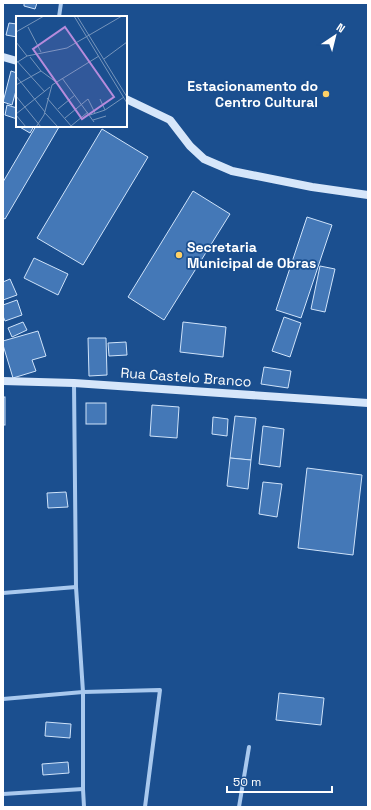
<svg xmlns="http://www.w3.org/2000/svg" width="371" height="810" viewBox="0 0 371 810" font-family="'Space Grotesk',sans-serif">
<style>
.building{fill:#4478b7;stroke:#cfe3fa}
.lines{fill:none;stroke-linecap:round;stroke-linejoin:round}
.street{stroke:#a9c9ee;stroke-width:4}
.secondary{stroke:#d6e6fa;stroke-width:8}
.poi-dot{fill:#ffd166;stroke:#1b4f8f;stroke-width:1.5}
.labels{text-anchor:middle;stroke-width:3.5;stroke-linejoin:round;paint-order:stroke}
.poi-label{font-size:14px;font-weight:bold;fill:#fff;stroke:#1b4f8f;text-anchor:end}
.street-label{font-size:14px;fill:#fff;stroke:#1b4f8f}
.inset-road{fill:none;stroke:#7695bc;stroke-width:1}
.view{fill:#b68bdc;fill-opacity:0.15;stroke:#b68bdc;stroke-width:2}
.inset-edge{fill:none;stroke:#fff;stroke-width:2}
</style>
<rect width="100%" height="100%" fill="#1b4f8f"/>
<g class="building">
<polygon points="24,3 37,3 35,9 24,6"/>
<polygon points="9,23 17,24 17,37 6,35"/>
<polygon points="11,71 17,73 17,87 12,105 3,102"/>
<polygon points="7,105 17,108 17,119 5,115"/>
<polygon points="18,126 34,126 30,133"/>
<polygon points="36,126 58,126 59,127 5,219 3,218 3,182"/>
<polygon points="102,129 148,157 83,265 37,238"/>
<polygon points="193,191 230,214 164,320 128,297"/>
<polygon points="307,217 332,225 301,318 276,310"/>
<polygon points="34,258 68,274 58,295 24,278"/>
<polygon points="320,266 335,269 325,312 311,309"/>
<polygon points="10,279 17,295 3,300 3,282"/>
<polygon points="17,300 22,315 5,321 3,316 3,305"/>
<polygon points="284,317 301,323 290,357 272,351"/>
<polygon points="23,322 27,330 12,337 8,328"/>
<polygon points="183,322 226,327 223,357 180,352"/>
<polygon points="38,331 46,356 32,360 36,371 13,378 3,345 3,341"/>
<polygon points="88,338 106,338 107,375 89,376"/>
<polygon points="126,342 127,355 109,356 108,343"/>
<polygon points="264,367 291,371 288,388 261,384"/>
<rect x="3" y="397" width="2" height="28"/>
<rect x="86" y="403" width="20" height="21"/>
<polygon points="152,405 179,407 177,438 150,436"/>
<polygon points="235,416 256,418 251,460 230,458"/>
<polygon points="213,417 228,419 227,436 212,434"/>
<polygon points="263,426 284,429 280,467 259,464"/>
<polygon points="230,458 251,460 248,489 227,486"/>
<polygon points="307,468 362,475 353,555 298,548"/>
<polygon points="263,482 282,484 277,517 259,514"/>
<polygon points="66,492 68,507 48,508 47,493"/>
<polygon points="279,693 324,698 321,725 276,720"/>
<polygon points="46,722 71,724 70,738 45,736"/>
<polygon points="68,762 69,773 43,775 42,764"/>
</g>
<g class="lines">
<g class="street">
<polyline points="59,17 61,3"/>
<polyline points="74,383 76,587 83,692 83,789 84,807"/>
<polyline points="3,593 76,587"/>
<polyline points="3,699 83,692 160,690 145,807"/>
<polyline points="3,794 83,789"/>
<polyline points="239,807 249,747"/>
</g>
<g class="secondary">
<polyline points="3,57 17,61"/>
<polyline points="126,99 170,120 190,146 204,159 232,171 312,187 368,195"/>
<polyline points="3,381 74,383 368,403"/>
</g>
</g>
<g class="poi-dot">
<circle cx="326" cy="94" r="4"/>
<circle cx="179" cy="255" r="4"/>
</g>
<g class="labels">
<g class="poi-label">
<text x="318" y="91">Estacionamento do<tspan x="318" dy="16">Centro Cultural</tspan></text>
<text x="187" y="252" text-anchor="start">Secretaria<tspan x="187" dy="16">Municipal de Obras</tspan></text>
</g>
<g class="street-label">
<text transform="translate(186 377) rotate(4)" y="5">Rua Castelo Branco</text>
</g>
</g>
<g transform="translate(16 16)">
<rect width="111" height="111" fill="#1b4f8f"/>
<path class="inset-road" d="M58 0 111 87M61 0 111 81M12 11 25 36M0 16 28 0M0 26 11 40M14 41 25 55 40 66M88 43 111 26M0 44 29 76M0 47 11 40 51 32 106 0M0 60 29 96M46 62 78 106M0 69 25 55M0 80 25 111M31 82 56 111M84 83 89 94M42 93 59 79M29 97 42 111M0 98 34 71M0 99 10 111M74 99 89 94 108 81M49 102 72 83 79 97M77 104 90 100M55 110 72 96M20 111 28 99 36 69 83 40"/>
<path class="view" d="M49 11 98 81 66 103 17 33Z"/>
<rect width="111" height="111" class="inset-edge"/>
</g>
<rect width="371" height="810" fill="none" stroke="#ffffff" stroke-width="8"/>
<g transform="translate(335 36) rotate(35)" stroke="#1b4f8f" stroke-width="3" paint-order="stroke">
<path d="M0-3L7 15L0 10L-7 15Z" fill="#ffffff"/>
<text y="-6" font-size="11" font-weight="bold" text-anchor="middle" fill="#ffffff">N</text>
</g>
<path d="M227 786v6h105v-6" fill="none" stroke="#ffffff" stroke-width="2"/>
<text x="233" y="786" font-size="12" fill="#ffffff" stroke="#1b4f8f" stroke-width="3" paint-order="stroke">50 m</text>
</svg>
